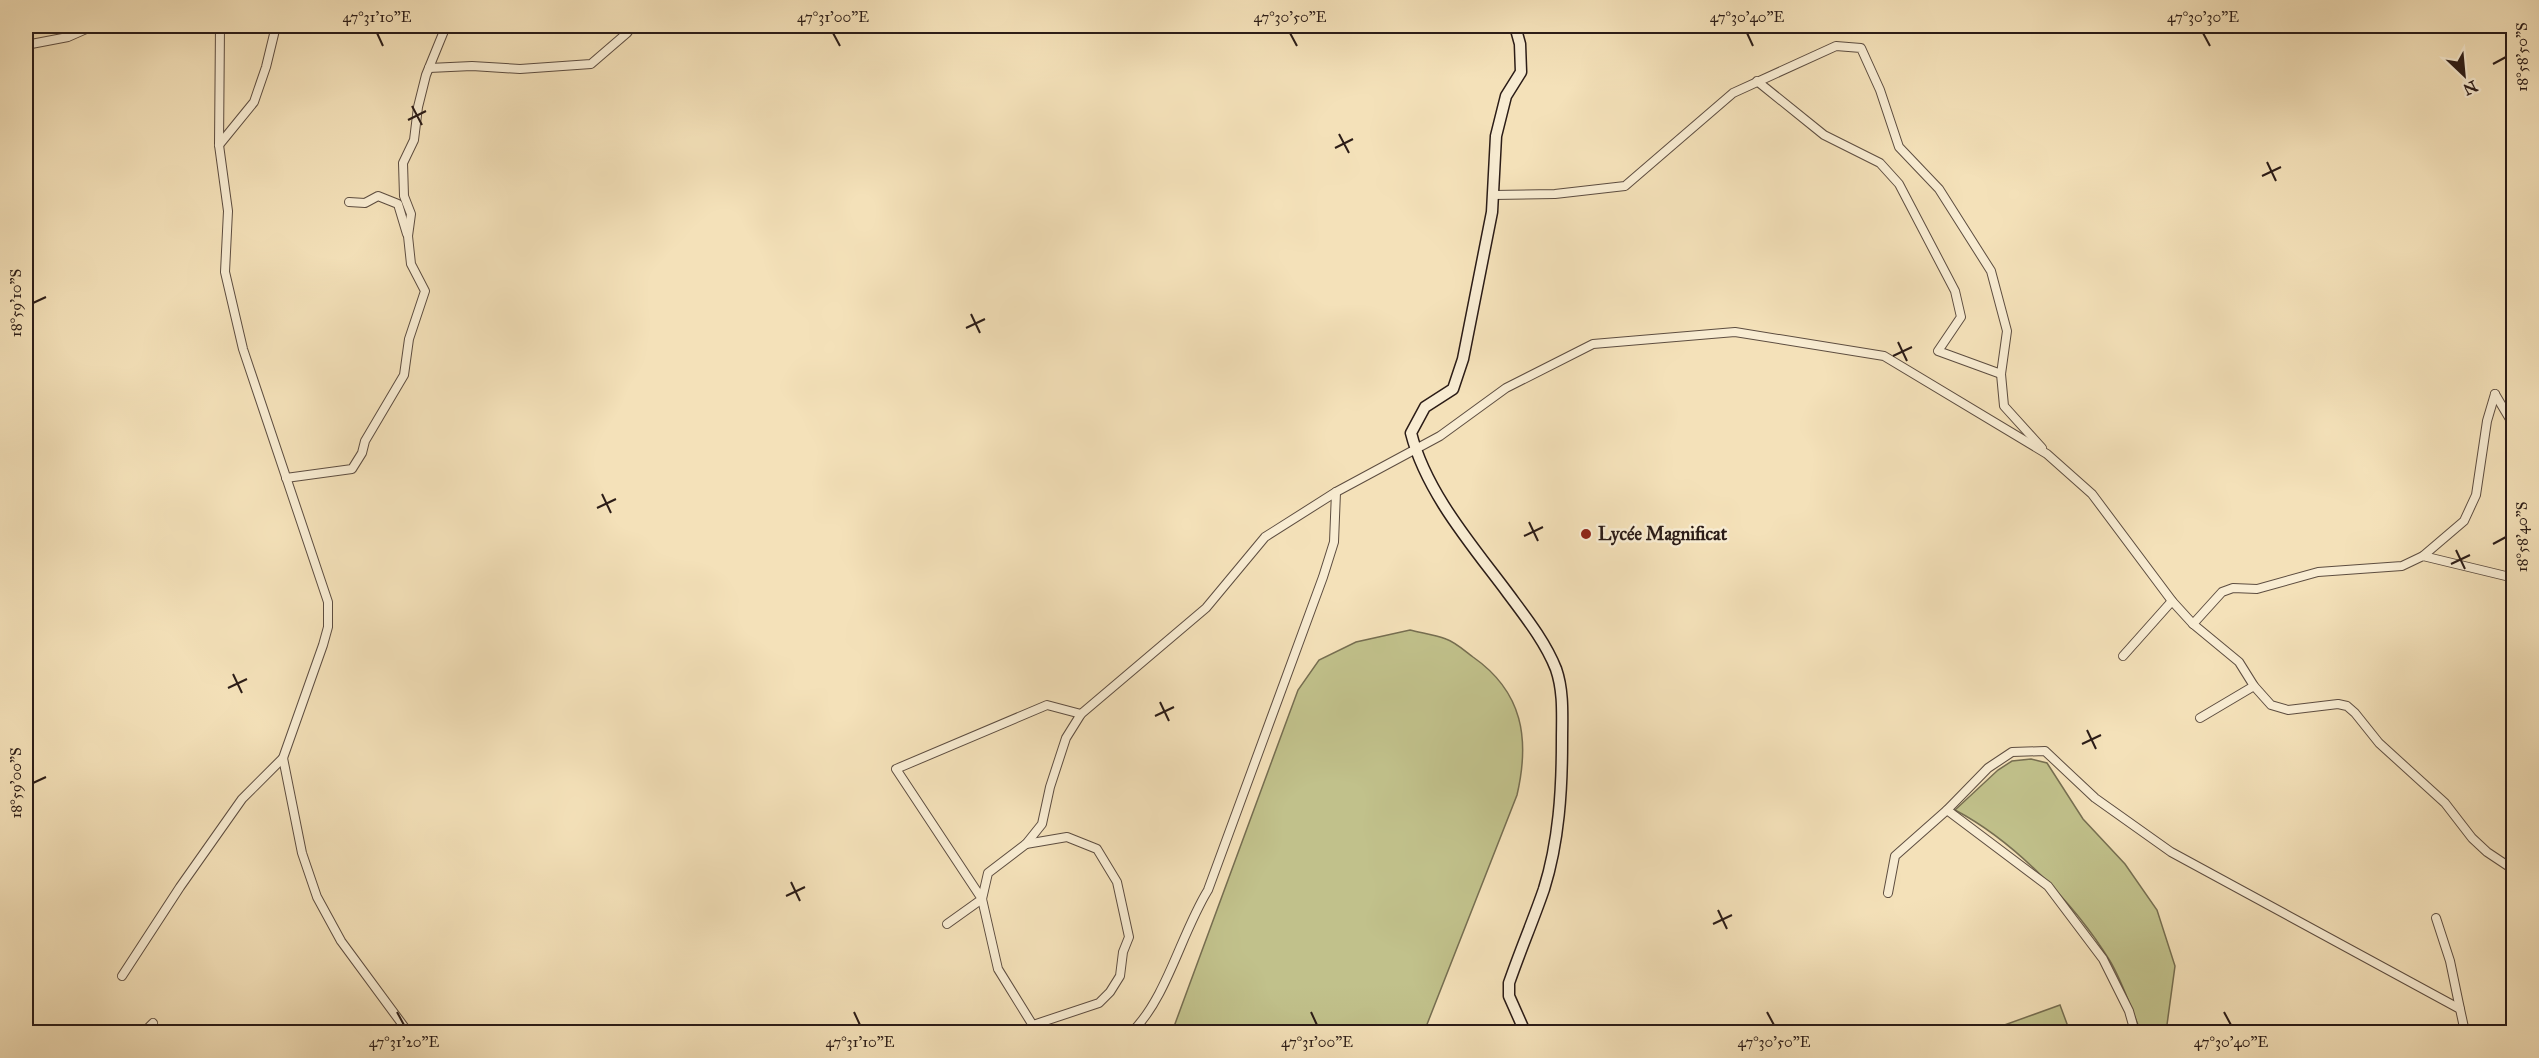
<svg xmlns="http://www.w3.org/2000/svg" width="2539" height="1058" viewBox="0 0 2539 1058" font-family="'IM FELL Great Primer',serif">
<style>
.green{fill:#c1c18b;stroke:#766e51;stroke-width:1.5}
.lines{fill:none;stroke-linecap:round;stroke-linejoin:round}
.street-casing{stroke:#5d4d40;stroke-width:10}
.secondary-casing{stroke:#2b1c17;stroke-width:13}
.street{stroke:#f8ecd2;stroke-width:8}
.secondary{stroke:#f8ecd2;stroke-width:10}
.ticks{fill:none;stroke:#2b1c17;stroke-width:2}
.poi-dot{fill:#8f2418;stroke:#f8ecd2;stroke-width:2}
.labels{text-anchor:middle;stroke-width:5;stroke-linejoin:round;paint-order:stroke}
.poi-label{font-size:18px;font-weight:bold;fill:#2b1c17;stroke:#f8ecd2;text-anchor:start}
.neatline{fill:none;stroke:#2b1c17;stroke-width:2}
.ticks-label{font-size:15px;text-anchor:middle;fill:#2b1c17}
</style>
<rect width="100%" height="100%" fill="#f4e1b9"/>
<filter id="stains"><feTurbulence type="fractalNoise" baseFrequency=".00333" numOctaves="4"/><feColorMatrix values="0 0 0 0 .2 0 0 0 0 .09 0 0 0 0 .02 0 0 0 .5 -.17"/></filter>
<radialGradient id="worn" r=".72"><stop offset=".6" stop-color="#630" stop-opacity="0"/><stop offset="1" stop-color="#630" stop-opacity=".3"/></radialGradient>
<g class="green">
<path d="M1410 630C1422 633 1435 635 1446 639 1455 642 1465 651 1473 657 1523 692 1530 739 1517 795L1424 1032H1172L1298 690 1319 660 1356 642Z"/>
<path d="M2031 759 2047 763 2083 819 2125 864 2157 910 2175 966 2166 1032H2141C2131 1009 2123 983 2110 961 2075 904 2014 841 1955 810L1998 770 2012 761Z"/>
<polygon points="2060,1005 2070,1032 1985,1032"/>
</g>
<g class="lines">
<defs>
<g id="street">
<polyline points="220,26 219,145 228,211 225,272 243,349 328,602 328,627 323,645 283,758 302,853 317,897 341,941 408,1032"/>
<polyline points="26,45 68,37 93,26"/>
<polyline points="429,68 472,66 520,69 591,64 627,33 632,26"/>
<polyline points="1757,81 1824,135 1880,163 1899,184 1955,291 1961,317 1938,351 2001,374"/>
<polyline points="219,145 254,102 266,67 276,26"/>
<polyline points="1493,195 1555,194 1625,186 1733,93 1836,46 1861,48 1880,90 1899,147 1939,189 1991,271 2007,331 2001,374 2004,406 2042,448"/>
<polyline points="349,202 365,203 378,196 398,204 407,234"/>
<polyline points="2495,394 2514,426"/>
<polyline points="286,478 352,469 362,453 365,441 404,375 409,339 425,291 411,264 408,236 411,214 404,196 403,163 414,140 418,107 426,75 446,26"/>
<polyline points="2423,556 2464,521 2476,495 2487,421 2495,394"/>
<polyline points="2193,624 2222,592 2233,588 2257,589 2318,572 2402,566 2423,556 2514,578"/>
<polyline points="2123,656 2172,601"/>
<polyline points="2200,718 2254,686"/>
<polyline points="1947,810 2048,886 2103,959 2129,1011 2135,1032"/>
<polyline points="1026,844 1067,837 1097,849 1117,882 1129,937 1123,952 1120,976 1110,992 1099,1003 1033,1025"/>
<polyline points="1888,893 1895,856 1947,810 1988,768 2012,752 2045,751 2095,798 2171,852 2460,1009 2465,1032"/>
<polyline points="2436,918 2450,961 2460,1009"/>
<polyline points="947,924 982,899 896,769 1047,705 1081,714"/>
<polyline points="122,976 180,887 242,799 283,758"/>
<polyline points="144,1032 153,1023"/>
<polyline points="1037,1032 998,969 982,899 988,873 1026,844 1042,824 1050,787 1066,738 1081,714 1206,608 1265,537 1336,492 1440,436 1506,388 1593,344 1735,332 1884,356 2047,454 2092,494 2172,601 2193,624 2239,662 2254,686 2271,705 2288,710 2338,704 2347,706 2355,713 2379,743 2445,803 2472,838 2487,852 2514,870"/>
<path d="M1132 1032C1167 997 1181 934 1208 890L1323 577 1334 542 1336 492"/>
</g>
<path id="secondary" d="M1515 26 1520 44 1521 72 1506 96 1496 136 1492 212 1463 359 1453 389 1425 407 1411 433C1426 492 1471 544 1507 592 1524 615 1545 641 1556 669 1564 692 1562 717 1562 741 1562 790 1559 841 1544 889 1533 921 1520 951 1509 983V996L1525 1032"/>
</defs>
<use href="#street" class="street-casing"/>
<use href="#secondary" class="secondary-casing"/>
<use href="#street" class="street"/>
<use href="#secondary" class="secondary"/>
</g>
<path class="ticks" d="M377 33 383 46M833 33 840 46M1290 33 1297 46M1747 33 1753 46M2203 33 2210 46M2493 64 2506 57M412 106 422 125M408 120 426 111M1339 134 1349 153M1335 148 1353 139M2267 162 2276 181M2262 176 2281 167M33 303 46 297M971 314 980 333M966 328 985 319M1898 342 1907 361M1893 356 1912 347M602 494 611 513M597 508 616 499M1529 522 1538 541M1524 536 1543 527M2493 544 2506 537M2456 550 2465 569M2451 564 2470 555M233 674 242 693M228 688 247 679M1160 702 1169 721M1155 716 1174 707M2087 730 2096 749M2082 744 2101 735M33 783 46 777M791 882 800 901M786 896 805 887M1718 910 1727 929M1713 924 1732 915M397 1012 404 1025M854 1012 860 1025M1311 1012 1317 1025M1767 1012 1774 1025M2224 1012 2231 1025"/>
<circle class="poi-dot" cx="1586" cy="534" r="6"/>
<g class="labels">
<g class="poi-label">
<text x="1598" y="540">Lycée Magnificat</text>
</g>
</g>
<rect width="2539" height="1058" fill="none" stroke="#f4e1b9" stroke-width="66"/>
<g transform="translate(2464 75) rotate(154)" stroke="#f8ecd2" stroke-width="4.5" paint-order="stroke">
<path d="M0-4.5L10 22L0 15L-10 22Z" fill="#2b1c17"/>
<text y="-9" font-size="16" font-weight="bold" text-anchor="middle" fill="#2b1c17">N</text>
</g>
<rect x="33" y="33" width="2473" height="992" class="neatline"/>
<g class="ticks-label">
<text x="377" y="22">47°31'10"E</text>
<text x="833" y="22">47°31'00"E</text>
<text x="1290" y="22">47°30'50"E</text>
<text x="1747" y="22">47°30'40"E</text>
<text x="2203" y="22">47°30'30"E</text>
<text transform="translate(2522 57) rotate(-90)" y="5">18°58'50"S</text>
<text transform="translate(16 303) rotate(-90)" y="5">18°59'10"S</text>
<text transform="translate(2522 537) rotate(-90)" y="5">18°58'40"S</text>
<text transform="translate(16 783) rotate(-90)" y="5">18°59'00"S</text>
<text x="404" y="1047">47°31'20"E</text>
<text x="860" y="1047">47°31'10"E</text>
<text x="1317" y="1047">47°31'00"E</text>
<text x="1774" y="1047">47°30'50"E</text>
<text x="2231" y="1047">47°30'40"E</text>
</g>
<rect width="100%" height="100%" filter="url(#stains)"/>
<rect width="100%" height="100%" fill="url(#worn)"/>
</svg>
